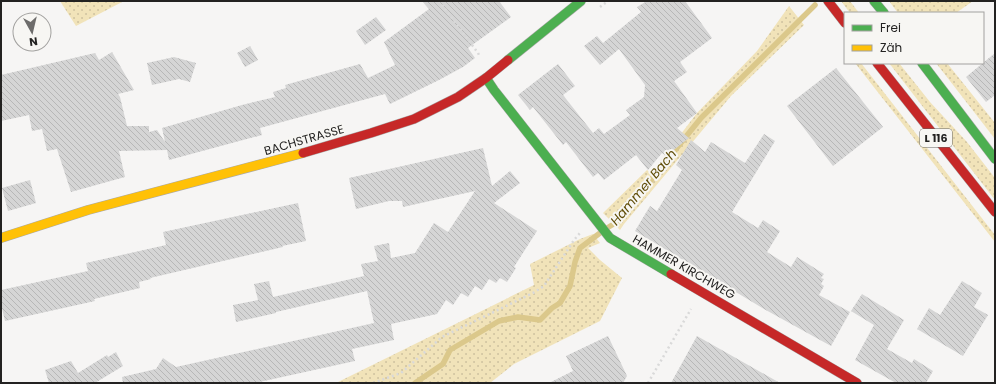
<svg xmlns="http://www.w3.org/2000/svg" width="996" height="384" viewBox="0 0 996 384" font-family="Poppins,sans-serif">
<style>
.grass{fill:url(#grass-dots)}
.lines{fill:none;stroke-linecap:round;stroke-linejoin:round}
.stream{stroke:#dbc88b;stroke-width:5.5}
.building{fill:url(#building-back-hatch)}
.fast-casing{stroke:#aaa9a8;stroke-width:10}
.slow-casing{stroke:#aaa9a8;stroke-width:10}
.jam-casing{stroke:#aaa9a8;stroke-width:10}
.path{stroke:#d9d9d9;stroke-width:2.5;stroke-dasharray:2 3;stroke-linecap:butt}
.fast{stroke:#4caf50;stroke-width:9}
.slow{stroke:#ffc107;stroke-width:9}
.jam{stroke:#c62828;stroke-width:9}
.labels{text-anchor:middle;stroke-width:4;stroke-linejoin:round;paint-order:stroke}
.shield{fill:#f7f6f3;stroke:#636260;stroke-width:1}
.shield-label{font-size:11px;font-weight:bold;fill:#232221}
.street-label{font-size:12px;fill:#232221;stroke:#f7f6f3}
.water-label{font-size:13px;font-style:italic;fill:#604d07;stroke:#f7f6f3}
</style>
<defs>
<pattern id="grass-dots" width="8" height="8" patternUnits="userSpaceOnUse"><rect width="8" height="8" fill="#f1e3b9"/><path d="M2 2h.1M6 6h.1" fill="none" stroke="#cec29f" stroke-width="1.8" stroke-linecap="round"/></pattern>
<pattern id="building-back-hatch" width="6" height="6" patternUnits="userSpaceOnUse"><rect width="6" height="6" fill="#d5d5d5"/><path d="M-1 5l2 2M0 0l6 6M5-1l2 2" fill="none" stroke="#b7b7b7"/></pattern>
</defs>
<rect width="100%" height="100%" fill="#f6f5f4"/>
<g class="grass">
<polygon points="60,1 124,1 76,26"/>
<polygon points="841,1 850,1 859,13 850,13"/>
<polygon points="889,1 973,1 956,13 898,13"/>
<polygon points="789,6 804,25 731,96 624,224 620,230 603,213 647,170 651,173 697,113 757,51"/>
<polygon points="855,63 861,63 995,235 995,242"/>
<polygon points="889,63 899,63 930,102 967,142 995,178 995,200"/>
<polygon points="936,63 947,63 995,123 995,139"/>
<polygon points="593,234 600,243 588,248 600,260 622,278 600,321 514,364 490,383 336,383 534,285 530,264 580,239"/>
</g>
<g class="lines">
<g class="stream">
<polyline points="607,228 617,222 701,118 815,5"/>
<polyline points="415,383 443,364 450,350 499,321 518,317 540,320 552,308 560,303 570,286 575,262 580,248 600,233"/>
</g>
</g>
<g class="building">
<polygon points="422,1 499,1 511,17 468,48 475,58 463,67 439,80 390,104 385,94 260,128 262,135 169,160 167,150 119,151 125,177 71,192 57,149 47,151 42,129 32,131 29,115 1,121 1,75 95,53 99,60 112,52 134,90 118,94 120,97 127,126 149,126 149,132 157,130 165,142 162,128 242,105 275,97 273,92 286,88 285,85 360,64 368,78 395,65 384,42 429,9"/>
<polygon points="647,1 685,1 712,38 680,62 687,72 674,81 697,113 677,128 689,138 666,156 662,153 648,170 636,155 604,180 598,173 593,177 566,142 563,145 533,107 530,110 518,95 558,64 575,86 563,95 593,133 599,128 604,134 630,115 626,110 644,97 645,85 619,49 600,65 584,46 597,36 603,43 641,12 637,7"/>
<polygon points="376,17 386,30 365,45 356,31"/>
<polygon points="250,46 258,60 245,67 237,53"/>
<polygon points="995,53 995,95 986,102 966,77"/>
<polygon points="174,57 196,63 190,82 179,79 152,85 147,63"/>
<polygon points="836,68 883,127 833,166 787,106"/>
<polygon points="764,134 775,141 732,212 758,228 763,220 780,231 767,252 791,267 797,257 824,274 821,278 824,279 821,284 824,286 819,295 850,312 831,346 764,309 635,231 650,206 657,211 682,170 676,165 691,140 705,152 711,142 745,163"/>
<polygon points="483,148 492,186 510,171 520,183 494,203 537,231 514,267 516,268 507,282 500,278 496,283 489,279 482,290 475,286 468,297 461,293 453,305 446,300 437,314 391,324 394,340 352,349 355,361 255,383 123,383 122,377 156,369 163,358 176,367 374,323 367,291 276,312 276,313 236,322 233,305 258,300 254,284 269,281 273,297 364,276 361,264 378,261 374,246 389,243 391,258 415,253 434,223 448,232 475,191 403,207 402,201 389,201 356,209 349,178"/>
<polygon points="30,180 36,203 8,211 2,188"/>
<polygon points="298,203 306,241 282,246 283,247 150,278 151,279 139,282 140,288 94,299 95,301 5,321 1,304 1,290 88,271 86,263 166,245 163,232"/>
<polygon points="962,281 982,293 974,307 988,315 963,356 917,329 929,308 940,315"/>
<polygon points="862,294 904,320 887,349 912,363 914,359 933,371 926,383 896,383 855,360 874,325 851,311"/>
<polygon points="608,336 627,376 623,383 549,383 573,371 566,356"/>
<polygon points="697,336 734,357 780,383 671,383"/>
<polygon points="116,352 123,366 95,383 49,383 45,370 71,361 78,373 107,355 108,357"/>
</g>
<g class="lines">
<defs>
<g id="fast">
<polyline points="874,1 884,13"/>
<polyline points="508,60 581,1"/>
<polyline points="922,63 995,159"/>
<polyline points="486,78 494,90 610,238 671,274"/>
</g>
<polyline id="slow" points="1,238 88,210 303,153"/>
<g id="jam">
<polyline points="828,1 845,23"/>
<polyline points="877,63 995,212"/>
<polyline points="303,153 371,133 414,119 458,97 486,78 508,60"/>
<polyline points="671,274 857,383"/>
</g>
</defs>
<use href="#fast" class="fast-casing"/>
<use href="#slow" class="slow-casing"/>
<use href="#jam" class="jam-casing"/>
<g class="path">
<polyline points="439,1 478,53 480,57"/>
<polyline points="600,7 608,1"/>
<polyline points="373,383 401,373 442,337 533,293 544,286 574,240 580,233"/>
<polyline points="648,383 691,309"/>
</g>
<use href="#fast" class="fast"/>
<use href="#slow" class="slow"/>
<use href="#jam" class="jam"/>
</g>
<g class="labels">
<rect class="shield" x="920" y="129" width="32" height="18" rx="3"/>
<g class="shield-label">
<text x="936" y="142">L 116</text>
</g>
<g class="street-label">
<text transform="translate(304 140) rotate(-16)" y="4">BACHSTRASSE</text>
<text transform="translate(684 267) rotate(30)" y="4">HAMMER KIRCHWEG</text>
</g>
<g class="water-label">
<text transform="translate(643 187) rotate(-50)" y="5">Hammer Bach</text>
</g>
</g>
<rect width="996" height="384" fill="none" stroke="#232221" stroke-width="4"/>
<rect x="844" y="12" width="140" height="52" fill="#f7f6f3" stroke="#a2a19f"/>
<rect x="852" y="25" width="20" height="6" fill="#4caf50" stroke="#a2a19f"/>
<text x="880" y="32" font-size="12" fill="#232221">Frei</text>
<rect x="852" y="45" width="20" height="6" fill="#ffc107" stroke="#a2a19f"/>
<text x="880" y="52" font-size="12" fill="#232221">Zäh</text>
<g transform="translate(32 32) rotate(172)"><circle r="19" fill="#f7f6f3" stroke="#a2a19f"/>
<path d="M0-3L7 15L0 10L-7 15Z" fill="#6d6c6b"/>
<text y="-6" font-size="11" font-weight="bold" text-anchor="middle" fill="#232221">N</text>
</g>
</svg>
